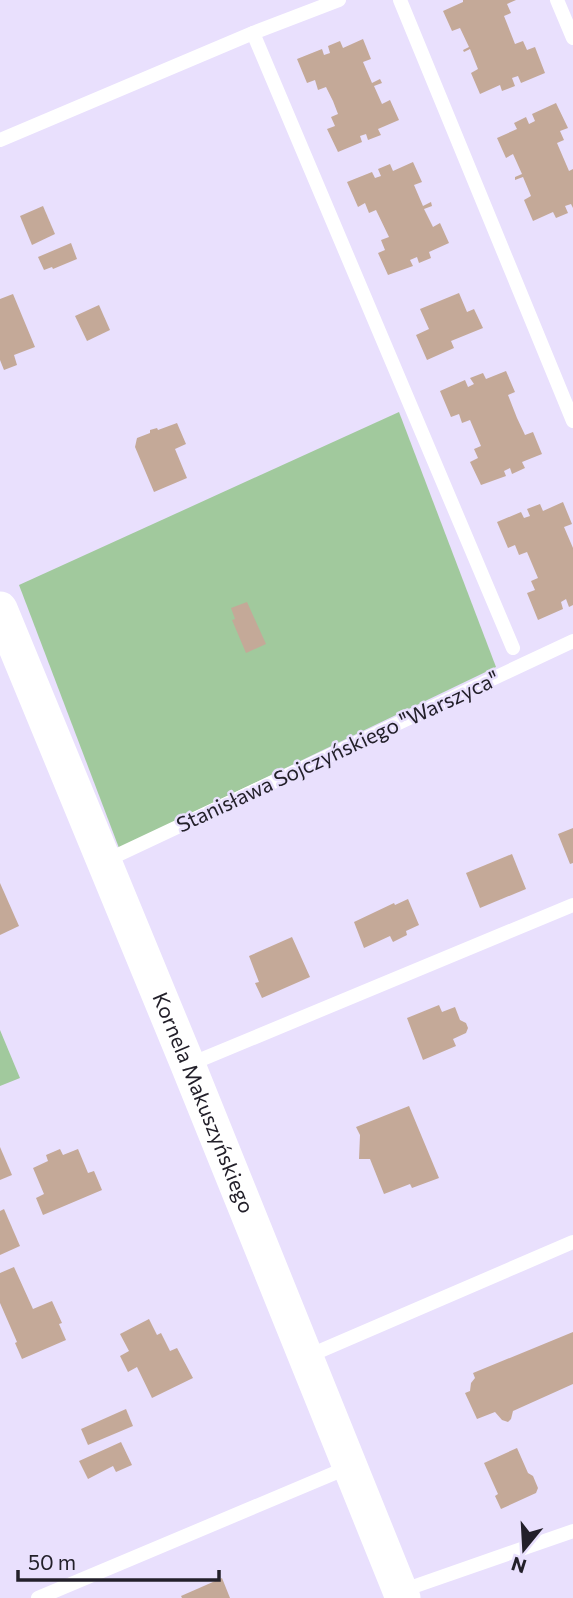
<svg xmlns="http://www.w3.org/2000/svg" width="573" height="1598" viewBox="0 0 573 1598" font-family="Commissioner,sans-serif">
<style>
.green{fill:#a1c99d}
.building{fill:#c4a998}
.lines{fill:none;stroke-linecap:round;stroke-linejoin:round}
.service{stroke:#fff;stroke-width:14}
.tertiary{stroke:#fff;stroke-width:35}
.labels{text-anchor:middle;stroke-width:5;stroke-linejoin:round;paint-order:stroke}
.street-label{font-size:21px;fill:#23202a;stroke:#e9e0fd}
</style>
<rect width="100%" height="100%" fill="#e9e0fd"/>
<g class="green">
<polygon points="399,412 496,667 119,848 19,585"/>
<polygon points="0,1030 20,1078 0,1086"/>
</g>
<g class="building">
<polygon points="463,0 516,0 507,4 511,13 504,16 515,44 523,41 527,50 535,47 545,73 521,83 518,76 512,78 515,86 502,91 500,85 480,94 471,73 478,69 470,49 464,52 463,50 469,47 460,28 452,31 443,11 463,2"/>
<polygon points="363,39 371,59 363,62 372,83 380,79 382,83 374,86 382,104 390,100 399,120 378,129 381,135 368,140 366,134 360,136 362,142 338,152 327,129 335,126 331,117 338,114 333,101 326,87 318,90 315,80 307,83 297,59 322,49 324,55 330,53 328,46 340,41 343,48"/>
<polygon points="556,103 568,128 560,131 564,140 557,143 569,171 573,169 573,208 571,204 565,206 568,213 556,218 553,212 533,221 524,200 531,196 523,177 515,180 515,177 522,174 513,154 506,158 497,138 517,129 514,123 526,117 529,124 535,121 532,114"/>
<polygon points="413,162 422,182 414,185 423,206 431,202 432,206 424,209 433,227 440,223 449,243 429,252 431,258 419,263 417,257 410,260 413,266 388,275 378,253 385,250 381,240 389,237 376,210 369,213 365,203 358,207 347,182 372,172 375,178 381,176 378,169 390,164 393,171"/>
<polygon points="43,206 55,234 32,245 20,216"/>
<polygon points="71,243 77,259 53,269 52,267 44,270 38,257"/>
<polygon points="459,293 467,312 474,309 483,328 451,341 454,348 427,360 416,335 429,329 420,309"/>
<polygon points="13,294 35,347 14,355 17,365 4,370 0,360 0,299"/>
<polygon points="99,305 110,330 87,341 75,316"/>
<polygon points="506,371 515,392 508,395 517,418 525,435 533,432 542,454 522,462 525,468 512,474 510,468 504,471 506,476 481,485 470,462 478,458 474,449 481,446 470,420 462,423 459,414 451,417 440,391 465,380 468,387 474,384 470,378 483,373 486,379"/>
<polygon points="177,423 186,444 175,449 187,478 154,492 135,447 137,438 150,433 150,430 157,428 158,430"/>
<polygon points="563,502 572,524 564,527 573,548 573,605 569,607 566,599 561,602 563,609 538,620 527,593 535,590 531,581 538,578 527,552 519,555 515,545 508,548 497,522 521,512 524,518 530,516 527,509 540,504 543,511"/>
<polygon points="247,602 266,644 246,653 232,620 235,619 231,608"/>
<polygon points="573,828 573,863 570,864 558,834"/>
<polygon points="512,854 526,889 480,908 466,873"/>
<polygon points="0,883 19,926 0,935"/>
<polygon points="408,899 419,925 406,931 407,935 393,942 390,936 364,948 354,922 394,903 395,905"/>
<polygon points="292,937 310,977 262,998 255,983 259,982 249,956"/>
<polygon points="439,1005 442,1012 455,1007 460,1020 466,1023 468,1028 466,1033 453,1039 456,1046 423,1060 407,1018"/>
<polygon points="409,1106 439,1178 412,1188 410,1184 384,1194 370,1159 359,1159 360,1135 356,1127"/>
<polygon points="0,1147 12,1175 0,1180"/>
<polygon points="60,1149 63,1155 78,1149 88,1173 94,1171 102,1190 43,1215 36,1198 44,1194 33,1168 48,1161 46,1155"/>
<polygon points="4,1209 20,1246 0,1255 0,1211"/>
<polygon points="14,1267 33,1309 52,1301 62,1323 59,1324 66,1340 22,1359 15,1343 17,1342 0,1303 0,1273"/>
<polygon points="149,1319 157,1335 161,1333 170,1351 177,1348 193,1378 152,1398 137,1367 128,1372 120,1356 129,1351 120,1334"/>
<polygon points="573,1332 573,1384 513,1411 511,1419 508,1422 502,1420 495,1412 477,1419 465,1393 470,1391 471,1383 475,1378 473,1373"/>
<polygon points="126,1409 133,1426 88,1445 81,1429"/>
<polygon points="121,1442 132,1465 116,1472 113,1466 88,1479 79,1461"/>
<polygon points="517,1448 528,1473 533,1476 538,1488 536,1493 501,1509 495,1496 498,1494 484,1463"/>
<polygon points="222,1578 230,1598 182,1598 181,1596"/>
</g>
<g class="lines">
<g class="service">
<polyline points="400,0 573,421"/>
<polyline points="557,0 573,38"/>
<polyline points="253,33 339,0"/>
<polyline points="0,140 253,33 513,648"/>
<polyline points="103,862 573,641"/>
<polyline points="188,1065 573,905"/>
<polyline points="306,1357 573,1242"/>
<polyline points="401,1591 573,1531"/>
<polyline points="38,1598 349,1467"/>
</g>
<path class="tertiary" id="s1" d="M0 609 188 1065 403 1598"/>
</g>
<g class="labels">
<g class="street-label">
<text transform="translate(338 752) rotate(-25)" y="7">Stanisława Sojczyńskiego "Warszyca"</text>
<text dy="7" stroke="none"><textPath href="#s1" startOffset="534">Kornela Makuszyńskiego</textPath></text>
</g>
</g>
<g transform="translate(524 1549) rotate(198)" stroke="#e9e0fd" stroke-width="5" paint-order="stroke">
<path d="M0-5L12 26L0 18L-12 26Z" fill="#23202a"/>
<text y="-10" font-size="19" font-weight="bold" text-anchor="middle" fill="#23202a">N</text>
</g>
<path d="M18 1570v10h201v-10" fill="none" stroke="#23202a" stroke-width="3.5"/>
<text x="28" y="1570" font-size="21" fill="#23202a" stroke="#e9e0fd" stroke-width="5" paint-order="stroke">50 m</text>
</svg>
